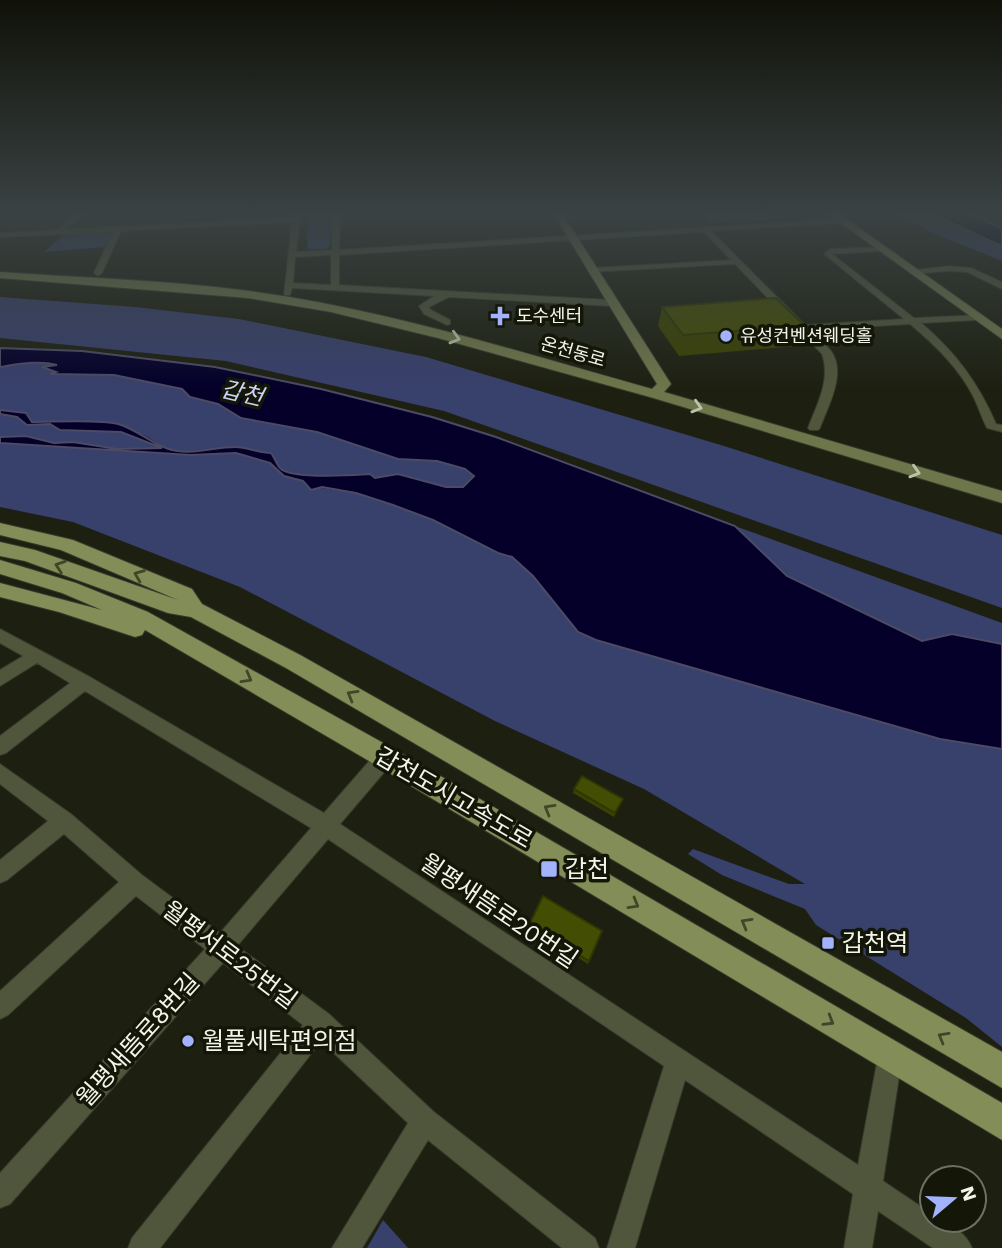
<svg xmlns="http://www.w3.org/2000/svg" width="1002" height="1248" viewBox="0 0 1002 1248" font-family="'Work Sans','Noto Sans KR',sans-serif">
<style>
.green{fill:#38406c}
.water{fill:#04002a;stroke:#4c4a64;stroke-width:2}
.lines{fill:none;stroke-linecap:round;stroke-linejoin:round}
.street-casing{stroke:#373a2b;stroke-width:2}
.secondary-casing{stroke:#373a2b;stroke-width:2}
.primary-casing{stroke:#373a2b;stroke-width:2}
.street{fill:#50563c;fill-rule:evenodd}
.secondary{fill:#6d754b;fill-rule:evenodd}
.primary{fill:#828d57;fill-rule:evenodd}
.wall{fill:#3a4203}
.building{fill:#434d03;stroke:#2f3602;stroke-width:2}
.oneway{stroke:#bdc2ab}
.oneway2{stroke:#404628}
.poi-dot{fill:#a2b2fd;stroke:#141708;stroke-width:2.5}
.labels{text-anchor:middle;stroke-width:7;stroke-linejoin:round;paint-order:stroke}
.far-poi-label{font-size:18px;fill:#f3f5eb;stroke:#141708;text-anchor:start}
.far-street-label{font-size:18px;fill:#f3f5eb;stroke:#141708}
.water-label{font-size:23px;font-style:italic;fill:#cbd3f6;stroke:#141708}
.near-street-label{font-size:24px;fill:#f3f5eb;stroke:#141708}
.near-poi-label{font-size:24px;fill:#f3f5eb;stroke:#141708;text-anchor:start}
</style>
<rect width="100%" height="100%" fill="#1d2011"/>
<g class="green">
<polygon points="308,213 331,213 330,246 326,249 307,249"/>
<polygon points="701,213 764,213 772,219 711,223"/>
<polygon points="897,213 930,213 1002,246 1002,261 933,233"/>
<polygon points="114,232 107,247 44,252 64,235"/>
<polygon points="0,297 135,307 239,319 426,357 724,446 1002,535 1002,608 444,411 226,361 0,338"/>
<path d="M35 362 60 365 44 367 57 372 53 374 114 375 182 389 190 397 218 404 241 418 317 432 398 459 437 461 465 469 474 475 462 487H446L398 474 375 478 369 474C353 475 291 480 280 468 276 464 275 458 271 453H253L236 447 187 452 165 448 146 436 116 424 32 422 26 413 0 410V367Z"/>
<polygon points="0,414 17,417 22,421 50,424 60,430 121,432 164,449 117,449 73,442 54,443 26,436 0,437"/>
<polygon points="0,443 190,455 236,453 270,463 284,476 303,481 306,486 356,493 393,505 433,520 498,553 512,557 533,576 578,632 940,739 1002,749 1002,1047 966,1018 816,925 805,909 722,875 688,854 693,849 789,884 805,884 644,789 495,721 240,587 73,522 0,507"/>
<polygon points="735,526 1002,623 1002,644 952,634 922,641 786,576"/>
<polygon points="383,1220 408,1248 367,1248"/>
</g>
<g class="water">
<polygon points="930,213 967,213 1002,228 1002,246"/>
<path d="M0 348 82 351 215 367 321 389 432 417 496 437 735 526 787 576 922 641 952 634 1002 644V749L940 739 596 640 578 632 533 576 512 557 498 553 433 520 393 505 356 493 322 487 311 490 303 481 284 476 270 463 236 453 190 455 0 443V437L26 436 54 443 73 442 117 449 162 448 121 432 60 430 50 424 27 425 17 417 0 414V410L26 413 32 422C54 422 97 419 118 424 136 429 149 442 166 448 189 457 212 447 235 447 248 447 258 453 271 453 275 458 276 464 280 468 291 480 353 475 370 474L375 478 398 474 446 487H463L474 476 465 469 437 461 398 459 317 432 241 418 218 404 190 397 182 389 114 375 50 374 56 372 42 367 57 365C39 360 19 364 0 367Z"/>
</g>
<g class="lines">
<defs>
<g id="street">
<path d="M77 213H85L67 229 293 218V213H301L296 252 332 250V213H340L339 250 841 219 844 223 711 231 805 325 904 319 824 254 830 249 883 247 880 251 832 254 914 318 980 315 982 317 977 320 921 323C955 351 979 384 996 424L1002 425V432L987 428C982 419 979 408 974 398 960 369 935 345 910 324L810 330C817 337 825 343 831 351 847 373 828 406 820 428L818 430H810L808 428C817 404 831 380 822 354L735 264 591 272 587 270 591 268 731 260 704 232 339 255V285L611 300 616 303 611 306 449 297 429 307 431 310 450 320V324L447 325 424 314 419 306 434 296 292 288 290 295H284L292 222 121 231 102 273 98 276 94 273 113 232 0 237V233L57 230ZM331 255V285L293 283 295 257Z"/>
<polygon points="949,266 971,268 1002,282 1002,289 967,272 949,271 912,274 908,271"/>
<path d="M0 629 90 677 324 813 378 751 385 749 392 751 394 757 392 763 340 824 858 1165 878 1057 881 1048 890 1045 899 1048 902 1057 883 1181 932 1214V1220C948 1220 966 1233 972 1248H933L878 1211 872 1248H844L853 1194 685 1080 635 1248H607L664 1066 328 839 237 946 329 1014 434 1112 595 1238 599 1248H562L428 1140 362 1248H332L408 1123 321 1041 160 1248H128L132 1238 303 1025 223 963 10 1204 0 1208V1173L205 949 136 896 8 1015 0 1019V991L119 882 64 834 7 880 0 883V860L48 821 0 784V764L71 814 142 875 220 933 311 828 85 691 6 753 0 755V736L70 683 37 663 0 686V670L23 656 0 643Z"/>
</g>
<g id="secondary">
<path d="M553 213H562L671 384 664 392 1002 491V503L650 397 438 338 331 312 248 298 0 278V272C83 278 167 280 249 291 386 309 519 352 652 389L657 384Z"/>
<polygon points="827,213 838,213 1002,329 1002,339"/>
</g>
<g id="primary">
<polygon points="0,523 73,540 192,589 202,604 302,656 1002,1052 1002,1088 286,668 191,617 168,613 25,561 0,556 0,542 35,550 178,600 61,550 0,535"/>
<polygon points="0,560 76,583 148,612 394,749 1002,1103 1002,1140 376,765 145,630 142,635 135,637 59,612 0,597 0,583 102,610 62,593 0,574"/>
</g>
</defs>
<use href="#street" class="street-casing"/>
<use href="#secondary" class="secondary-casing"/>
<use href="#primary" class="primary-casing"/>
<use href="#street" class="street"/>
<use href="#secondary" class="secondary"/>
<use href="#primary" class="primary"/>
</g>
<g class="wall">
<polygon points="662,307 805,326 797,346 679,356 658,326"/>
<polygon points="574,789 621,803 614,817 573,793"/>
<polygon points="529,925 602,931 588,964 529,927"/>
</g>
<g class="building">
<polygon points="776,298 805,326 683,335 662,307"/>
<polygon points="582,776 623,799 615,813 574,789"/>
<polygon points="543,896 602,931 589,961 529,925"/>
</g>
<defs><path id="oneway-chevron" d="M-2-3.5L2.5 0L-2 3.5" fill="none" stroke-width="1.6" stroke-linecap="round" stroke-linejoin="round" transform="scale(1.75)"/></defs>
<g class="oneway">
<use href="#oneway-chevron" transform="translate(455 338) rotate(16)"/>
<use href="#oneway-chevron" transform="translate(697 407) rotate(17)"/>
<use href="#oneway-chevron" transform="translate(915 472) rotate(17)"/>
</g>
<g class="oneway2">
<use href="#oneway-chevron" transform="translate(60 566) rotate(-161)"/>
<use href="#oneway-chevron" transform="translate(139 575) rotate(-158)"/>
<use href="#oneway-chevron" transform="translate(247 678) rotate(29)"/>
<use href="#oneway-chevron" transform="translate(352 695) rotate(-150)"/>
<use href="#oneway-chevron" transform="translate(549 809) rotate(-150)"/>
<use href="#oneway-chevron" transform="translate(634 904) rotate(30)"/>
<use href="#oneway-chevron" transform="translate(746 923) rotate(-150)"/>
<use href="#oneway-chevron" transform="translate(829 1021) rotate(31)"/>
<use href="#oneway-chevron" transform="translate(943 1037) rotate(-150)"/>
</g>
<linearGradient id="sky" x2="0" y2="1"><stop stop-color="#101209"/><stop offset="0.55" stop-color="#3a4243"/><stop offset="1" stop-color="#3a4243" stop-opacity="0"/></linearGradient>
<rect width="1002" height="388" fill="url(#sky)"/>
<g class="poi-dot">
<path d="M496.5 305.5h7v7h7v7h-7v7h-7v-7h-7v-7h7z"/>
<circle cx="726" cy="336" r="7"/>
<rect x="540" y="860" width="18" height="18" rx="3.5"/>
<rect x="821" y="936" width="14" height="14" rx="3.5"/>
<circle cx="188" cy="1041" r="7"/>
</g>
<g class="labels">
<g class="far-poi-label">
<text x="516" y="322">도수센터</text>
<text x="740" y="342">유성컨벤션웨딩홀</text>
</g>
<g class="far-street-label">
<text transform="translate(573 352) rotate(16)" y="6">온천동로</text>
</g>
<g class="water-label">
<text transform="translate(242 393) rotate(13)" y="8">갑천</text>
</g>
<g class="near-street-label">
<text transform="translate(454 798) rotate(30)" y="8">갑천도시고속도로</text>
<text transform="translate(499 911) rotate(34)" y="8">월평새뜸로20번길</text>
<text transform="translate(230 955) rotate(37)" y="8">월평서로25번길</text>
<text transform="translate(138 1040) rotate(-48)" y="8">월평새뜸로8번길</text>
</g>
<g class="near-poi-label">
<text x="565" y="877">갑천</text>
<text x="842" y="951">갑천역</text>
<text x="202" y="1049">월풀세탁편의점</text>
</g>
</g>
<g transform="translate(953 1199) rotate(71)"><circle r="33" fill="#141708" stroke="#6d7063" stroke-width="2"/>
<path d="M0-5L12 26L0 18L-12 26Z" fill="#a2b2fd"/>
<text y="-10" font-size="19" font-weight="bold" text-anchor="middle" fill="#f3f5eb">N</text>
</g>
</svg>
